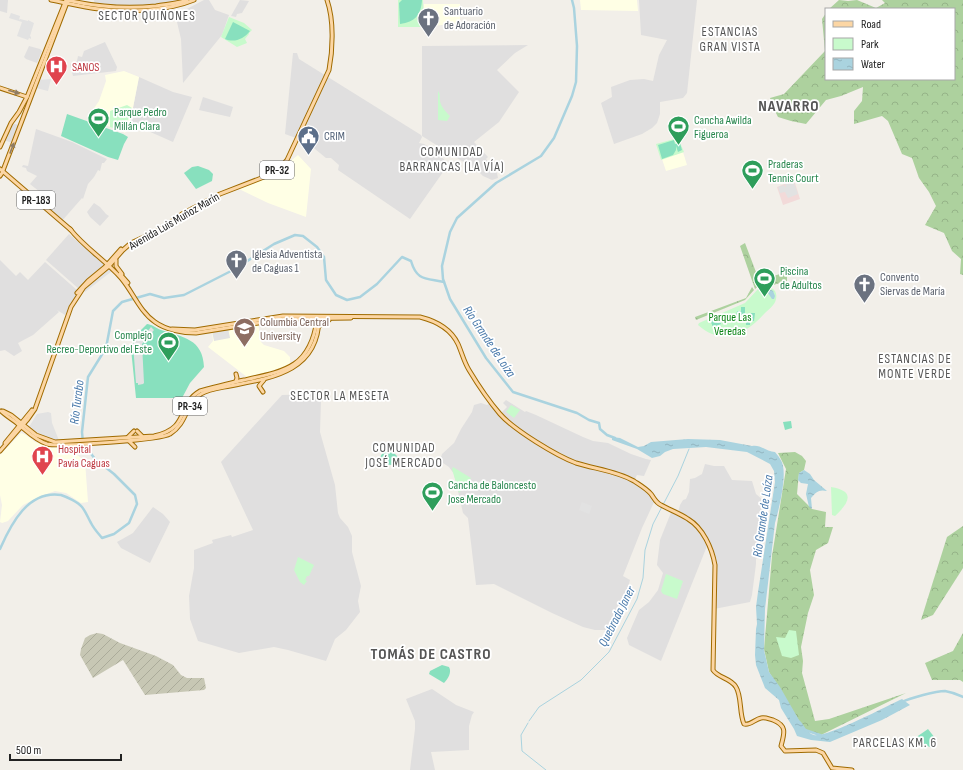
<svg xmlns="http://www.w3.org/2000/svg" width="963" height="770" viewBox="0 0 963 770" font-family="'Sofia Sans Condensed',sans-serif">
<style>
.residential{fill:#e0dfdf}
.commercial{fill:#f2dad9}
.education{fill:#ffffe5}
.construction{fill:url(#construction-furrows)}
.forest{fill:url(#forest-crowns)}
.park{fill:#c8facc}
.pitch{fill:#88e0be}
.parking{fill:#e2e2e2}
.water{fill:url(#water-ripples)}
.pier{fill:#fff}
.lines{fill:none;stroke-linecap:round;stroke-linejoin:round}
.stream{stroke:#aad3df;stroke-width:1}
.river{stroke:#aad3df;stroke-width:2.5}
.major-casing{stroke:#a06b00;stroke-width:5}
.major{stroke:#fcd6a4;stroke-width:3}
.oneway{fill:#8f7c63}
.labels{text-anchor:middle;stroke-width:3.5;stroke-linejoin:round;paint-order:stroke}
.shield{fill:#fff;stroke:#646464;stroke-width:1}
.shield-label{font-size:11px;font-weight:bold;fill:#222}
.worship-label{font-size:12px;fill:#5b616d;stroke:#fff;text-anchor:start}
.health-label{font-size:12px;fill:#be3a42;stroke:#fff;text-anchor:start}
.leisure-label{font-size:12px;fill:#27864d;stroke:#fff;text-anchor:start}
.service-label{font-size:12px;fill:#4e5e75;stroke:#fff;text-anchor:start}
.street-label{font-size:12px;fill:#222;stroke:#fff}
.park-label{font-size:12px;fill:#0c8416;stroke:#fff}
.education-label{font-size:12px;fill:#785e54;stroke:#fff;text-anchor:start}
.neighbourhood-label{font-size:13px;letter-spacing:1px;fill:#555;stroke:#fff}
.water-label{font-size:13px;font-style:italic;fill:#4a7aab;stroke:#fff}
.district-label{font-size:16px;font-weight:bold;letter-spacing:1px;fill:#555;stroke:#fff}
</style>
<defs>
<pattern id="construction-furrows" width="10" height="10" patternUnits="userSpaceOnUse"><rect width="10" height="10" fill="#c7c7b4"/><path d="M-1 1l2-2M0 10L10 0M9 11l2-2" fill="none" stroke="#abab9a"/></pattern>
<pattern id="forest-crowns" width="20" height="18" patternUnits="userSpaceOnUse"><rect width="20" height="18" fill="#add19e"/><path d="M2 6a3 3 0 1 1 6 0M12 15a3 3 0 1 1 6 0" fill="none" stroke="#95b388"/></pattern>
<pattern id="water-ripples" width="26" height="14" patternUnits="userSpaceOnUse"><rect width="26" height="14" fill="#aad3df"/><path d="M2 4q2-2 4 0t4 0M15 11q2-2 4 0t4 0" fill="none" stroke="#92b5bf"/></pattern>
</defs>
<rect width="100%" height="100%" fill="#f2efe9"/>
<g class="residential">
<polygon points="0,0 8,0 7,13 0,11"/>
<polygon points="94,0 191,0 162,7 141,9 95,8"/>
<polygon points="204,0 209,0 215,10 229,15 222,35 183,83 181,39 177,22 177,14"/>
<polygon points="240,0 249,1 242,13 237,14 236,17 231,16"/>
<polygon points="639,0 697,0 687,93 683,98 660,102 660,114 657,123 652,128 642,134 614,144 601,103 612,97 611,87 630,80 644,79 653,81 659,55 667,40 641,35"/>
<polygon points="105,42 117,67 116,71 73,76 70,64 77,61 78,56 82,57 84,51"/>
<polygon points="528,45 515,53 497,70 519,92 499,122 474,142 488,157 486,159 497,173 498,178 492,180 483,176 478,171 422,136 422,46"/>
<polygon points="29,46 40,49 42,51 37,63 26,59 24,57"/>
<polygon points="293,53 297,53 299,59 421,135 422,137 419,143 424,144 440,154 448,165 410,219 338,170 339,165 331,158 326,158 298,135 296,138 285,134"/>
<polygon points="139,77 173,92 192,97 173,142 130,123"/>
<polygon points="203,97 233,107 230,117 199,110"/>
<polygon points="11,123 19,125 12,143 4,140"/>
<polygon points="36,129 72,142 107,159 104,163 102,163 100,171 98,170 94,177 88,184 83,199 82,198 61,222 49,212 53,208 46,202 50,197 45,196 30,184 37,176 27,171 26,168 22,167 23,165 28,166"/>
<polygon points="94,203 100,207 106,214 109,216 100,226 90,217 87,212"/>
<polygon points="69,234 105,265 79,289 46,260"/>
<polygon points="0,260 16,276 20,272 28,280 45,262 78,291 65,315 57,310 59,312 33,335 18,343 22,351 14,356 5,350 0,351"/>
<polygon points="317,394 320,395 321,400 320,432 335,485 338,513 340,518 348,527 352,536 352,552 361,586 358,601 360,612 346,630 335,639 326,661 288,650 274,647 239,653 198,641 190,619 189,596 194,568 194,550 213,543 212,540 231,535 232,537 253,530 221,462 282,395"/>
<polygon points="506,400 525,412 526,411 536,415 583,437 593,441 608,443 631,454 646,459 651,460 644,476 637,475 634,481 649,492 655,500 642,528 623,576 630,580 622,610 618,616 614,625 614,630 595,630 583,627 552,613 494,584 476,585 468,518 463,513 454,474 449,467 440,461 442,454 454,443 461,429 472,412 474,405 481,403 487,405 491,402 500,414 507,407 503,403"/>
<polygon points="705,464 714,466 724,466 732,480 752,481 756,494 764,501 765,504 763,531 759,539 759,556 756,559 756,564 752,595 750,602 714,609 714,565 711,555 707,546 661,661 629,645 627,638 639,610 649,602 658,590 663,573 657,565 660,540 672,510 678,513 680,505 683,500 686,499 689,492 690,479 695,478 702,474"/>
<polygon points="153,507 163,514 170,522 150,563 121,548 117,542 133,533"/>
<polygon points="432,689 456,705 474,712 472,715 469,726 469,750 431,752 435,770 410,770 415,729 415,721 406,699"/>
</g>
<polygon class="commercial" points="794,180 800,199 783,205 777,187"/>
<g class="education">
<polygon points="580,0 637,0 638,11 581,10"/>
<polygon points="424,4 460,4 460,23 424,27"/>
<polygon points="124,71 139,77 130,123 125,133 120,130 89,120 92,111 99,101 106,81 105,75"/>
<polygon points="683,152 687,165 666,171 662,159"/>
<polygon points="298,155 311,169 306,217 268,203 239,189 275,174"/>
<polygon points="258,323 261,342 264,345 284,351 290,357 290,363 286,367 247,377 208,347 213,341 212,331"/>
<polygon points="21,433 26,435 35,442 52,448 64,447 70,449 85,461 88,502 81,503 66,493 55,491 41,496 23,505 8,521 2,523 0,522 2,505 0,495 0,455"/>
</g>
<polygon class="construction" points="97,633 103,634 120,643 156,656 173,665 181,675 187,678 204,678 206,688 204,690 145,695 123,660 93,678 80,655 81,649 85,638 90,635"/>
<g class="forest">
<polygon points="839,0 848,1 857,0 876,8 885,3 882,0 963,0 963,275 960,274 961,259 952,251 944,233 925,225 936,206 929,192 919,178 912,158 902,154 888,121 882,116 854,124 854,111 862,101 863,87 841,96 826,100 806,124 791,121 778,117 773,107 770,98 784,94 825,51 822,19 826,13 826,79 954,79 954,9 829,9"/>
<polygon points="745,243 759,280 787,272 787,281 773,285 761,283 759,281 760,285 755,289 740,246"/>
<polygon points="752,287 754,290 745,300 696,320 695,317 746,298"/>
<polygon points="795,452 802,456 806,461 804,470 799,473 797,494 812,509 826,512 825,527 833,527 828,543 816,550 810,570 814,595 808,613 801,647 803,661 802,673 815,721 829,719 906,693 821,735 804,729 769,672 764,649 772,556 786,469 778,453"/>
<polygon points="963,526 963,568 933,615 921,620 947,537"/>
<polygon points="963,633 963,682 960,680 932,680 925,663 953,651"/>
</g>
<g class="park">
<polygon points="398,0 423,0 424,27 398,27"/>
<polygon points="229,17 244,23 252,30 249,33 249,34 245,39 247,43 237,47 221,37"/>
<path d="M438 91C441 95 439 97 440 101 441 107 446 112 450 116L447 121 438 120Z"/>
<polygon points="127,105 132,108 126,127 120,130 110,127 110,111"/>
<polygon points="678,138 684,152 661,160 656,144"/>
<path d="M763 286C771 286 778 290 776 299 775 305 769 309 765 313 746 334 723 347 698 325L699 323 745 303 759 288Z"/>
<polygon points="511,405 520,410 514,418 506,412"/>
<polygon points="453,467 471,478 459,493 452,469"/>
<path d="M831 487C856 491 849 503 835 516L832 515Z"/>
<polygon points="298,557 314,565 309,576 307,576 305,580 307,581 304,585 300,582 294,570"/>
<polygon points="666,574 683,581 677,599 663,594 661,591"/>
<polygon points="789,630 796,631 799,655 791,658 782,656 776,637 785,638"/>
</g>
<g class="pitch">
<path d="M402 0H422C421 15 415 22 400 24L399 3Z"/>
<path d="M233 22 250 31C244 39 234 43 225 39Z"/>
<polygon points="67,114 123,134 128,137 124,144 118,160 108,157 61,136"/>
<polygon points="674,140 675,144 680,143 682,150 678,152 676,146 676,150 673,155 662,159 658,145"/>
<polygon points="198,166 209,170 213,174 212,181 196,189 184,173 192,167"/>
<polygon points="741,307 745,307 745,315 740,315 740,319 736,318 737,311 741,311"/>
<polygon points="751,313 755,313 754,321 750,321 750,325 746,325 746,317 750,317"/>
<polygon points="718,317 721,324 713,327 710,320"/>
<path d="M147 324C151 324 156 328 161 330 183 337 203 339 204 367L190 383 182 398H136L131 349 136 335Z"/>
<polygon points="791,421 792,428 785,430 783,422"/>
<polygon points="386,448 389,448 400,459 399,466 376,463"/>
<path d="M442 665 449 667C452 672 448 679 444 683L429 674 430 671Z"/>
<polygon points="928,729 935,738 932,748 925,745 915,738"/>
</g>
<g class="parking">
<polygon points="11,13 20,16 19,20 20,19 28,21 28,20 34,23 30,36 31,37 31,39 29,38 28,40 17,36 22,22 9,18"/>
<polygon points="51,79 48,91 36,88 39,80"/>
<polygon points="793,180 798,194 788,198 785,192 780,193 778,187 784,185 785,187 786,187 785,183"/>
<polygon points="110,269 112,271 85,292 83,290 95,278"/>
<polygon points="151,327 154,330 142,344 144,383 143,384 138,385 138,383 136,383 133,344 138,335 142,338"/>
<polygon points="228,328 230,338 214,341 212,331"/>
<polygon points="48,412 51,413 52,423 62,448 58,449 58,441 57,440 51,441 29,427 37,414"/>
<polygon points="582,502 592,506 589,514 579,510"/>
</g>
<g class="water">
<polygon points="765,287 773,291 775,296 774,299 772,299 768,293 761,291 761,288"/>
<path d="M612 437 620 438 638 447 644 446 651 442 688 439 720 440 752 446C760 444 767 452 775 452 778 456 782 460 783 466 786 480 779 509 775 523L765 609 764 650 769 672 780 687 799 720C805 725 806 733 814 735 826 738 887 706 902 699L910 705 882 720 830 742 811 740 797 736 794 729 781 708 779 700 765 688 756 665 755 655 756 629 757 624 756 607 758 592 775 482 774 471 770 464 747 452 706 447 673 449 665 452 660 456 652 458 637 449 612 440Z"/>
<path d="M804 470 810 474 814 480 827 491C819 489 816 492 811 498L812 509 809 507 806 494 808 484 801 483 798 480 799 473Z"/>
</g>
<polygon class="pier" points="127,435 128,442 72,447 71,440"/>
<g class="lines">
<g class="stream">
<polyline points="529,721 539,707 581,680 609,652 637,599 643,578 645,550 653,524 678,476 689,449"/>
<polyline points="528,723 521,735 522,751 546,770"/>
</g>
<g class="river">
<polyline points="572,0 574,8 577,46 576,82 572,96 554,138 541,156 496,183 457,218 450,232 442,266 443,279 450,299 486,358 513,392 577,413 589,420 599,423 600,429 607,435 615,438"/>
<path d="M0 549C11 524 28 490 61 495 67 497 78 502 82 507 86 512 88 518 91 523 94 529 98 533 102 538L114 534 129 523 137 504 135 495 114 474 95 459 83 443 82 432 88 377 106 348 113 311 122 302 150 294 164 298 184 295 233 270 274 244 295 235 303 236 317 247 324 257 326 280 336 295 347 300 360 297 377 284 402 257 411 261C417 281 425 278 444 282"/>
<path d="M902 702C910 698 936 691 945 691 951 692 957 694 963 697"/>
<polyline points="805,730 820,735"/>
</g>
<defs>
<g id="major">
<path d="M51 0C67 3 83 7 99 9 128 13 167 11 194 0"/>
<path d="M67 0C97 7 126 9 156 6 167 4 177 4 187 0"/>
<polyline points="0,88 27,97"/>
<polyline points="0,147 11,123 19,112 27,97 66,0"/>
<polyline points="0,169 71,230"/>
<polyline points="0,176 2,173 68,0"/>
<path d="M70 229C85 248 105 260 121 278 133 292 140 312 155 322 166 330 183 333 196 333L283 319 351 318"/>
<polyline points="116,260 116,266 122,274"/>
<polyline points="120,274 128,283"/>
<polyline points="77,293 88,281 105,267 121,249"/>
<polyline points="319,326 329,320"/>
<path d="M172 329 195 330 283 316 420 317C436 321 451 329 458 344 462 353 464 362 469 370 478 385 488 400 500 414 514 430 557 456 576 463 595 469 617 471 634 481 640 485 647 489 651 494 654 498 656 503 661 505 670 510 679 513 688 519 703 528 712 548 715 565L713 670C718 678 731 678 736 687 742 697 739 713 744 724 750 726 755 719 761 718 765 717 769 719 773 720 788 726 784 734 781 746L785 751 816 750 823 753 832 768 852 770"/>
<polyline points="236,381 237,378 236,374"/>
<polyline points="263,392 259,386 264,380"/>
<path d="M1 411C6 416 12 419 18 424 28 432 35 440 47 444 59 447 161 440 170 434 188 423 185 403 201 394 209 389 220 388 230 386 271 378 318 372 319 319L315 318"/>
<path d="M3 411 11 415 36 435 55 442 154 436C191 428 176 405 200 391 215 387 230 383 244 380 286 371 310 367 317 320"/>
<polyline points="137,431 142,436"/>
<polyline points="128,437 134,431"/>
<polyline points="129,441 135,447"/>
<polyline points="5,443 32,410"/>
<path d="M0 451 28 419 35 409 71 307 84 287 109 266 123 250 131 243 161 229 182 214 220 194 269 175 278 170 287 160 329 70C333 49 334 20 327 0"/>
</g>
</defs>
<use href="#major" class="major-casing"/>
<use href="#major" class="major"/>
</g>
<defs><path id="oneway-solid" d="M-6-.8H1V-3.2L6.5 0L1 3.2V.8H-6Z"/></defs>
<g class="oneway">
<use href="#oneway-solid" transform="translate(14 92) rotate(17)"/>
<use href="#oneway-solid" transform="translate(12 148) rotate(-69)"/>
</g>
<defs>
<symbol id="church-pin" viewBox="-11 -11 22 30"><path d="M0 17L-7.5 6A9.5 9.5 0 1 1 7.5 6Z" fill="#6b7280" stroke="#fff"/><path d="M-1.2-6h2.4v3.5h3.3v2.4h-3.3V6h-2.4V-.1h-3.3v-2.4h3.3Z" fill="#fff"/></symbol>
<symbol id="hospital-pin" viewBox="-11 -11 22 30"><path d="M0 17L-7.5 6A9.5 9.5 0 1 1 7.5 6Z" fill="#e0444e" stroke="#fff"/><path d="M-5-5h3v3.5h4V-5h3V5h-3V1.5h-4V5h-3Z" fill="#fff"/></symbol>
<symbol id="stadium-pin" viewBox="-11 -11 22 30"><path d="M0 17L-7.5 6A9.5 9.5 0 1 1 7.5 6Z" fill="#2e9e5b" stroke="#fff"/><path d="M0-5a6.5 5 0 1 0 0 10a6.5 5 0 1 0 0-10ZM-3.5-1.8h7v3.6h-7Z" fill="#fff"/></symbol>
<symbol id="civic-pin" viewBox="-11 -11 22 30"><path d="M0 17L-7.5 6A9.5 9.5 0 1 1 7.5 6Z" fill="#5c6f8a" stroke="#fff"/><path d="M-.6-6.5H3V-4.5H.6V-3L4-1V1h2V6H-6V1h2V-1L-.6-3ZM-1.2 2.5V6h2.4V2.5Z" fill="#fff"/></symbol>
<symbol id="university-pin" viewBox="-11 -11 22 30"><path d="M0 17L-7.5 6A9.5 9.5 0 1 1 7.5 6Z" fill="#8d6e63" stroke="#fff"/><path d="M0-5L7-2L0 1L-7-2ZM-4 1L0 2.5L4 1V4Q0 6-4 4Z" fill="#fff"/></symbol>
</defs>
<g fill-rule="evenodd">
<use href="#church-pin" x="416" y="6" width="25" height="34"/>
<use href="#hospital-pin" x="44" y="54" width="25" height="34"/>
<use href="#stadium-pin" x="86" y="106" width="25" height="34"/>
<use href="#stadium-pin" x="666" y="114" width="25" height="34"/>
<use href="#civic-pin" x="296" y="124" width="25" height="34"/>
<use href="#stadium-pin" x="740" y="158" width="25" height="34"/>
<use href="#church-pin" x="224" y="248" width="25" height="34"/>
<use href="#stadium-pin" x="752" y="266" width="25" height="34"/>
<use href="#church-pin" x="852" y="272" width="25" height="34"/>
<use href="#university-pin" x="232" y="316" width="25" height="34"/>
<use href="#stadium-pin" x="156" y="330" width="25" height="34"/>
<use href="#hospital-pin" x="30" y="444" width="25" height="34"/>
<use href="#stadium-pin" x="420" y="480" width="25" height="34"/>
</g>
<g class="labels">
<g class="shield">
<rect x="260" y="161" width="34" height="18" rx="3"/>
<rect x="17" y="191" width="38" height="18" rx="3"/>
<rect x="173" y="397" width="34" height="18" rx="3"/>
</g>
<g class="shield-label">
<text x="277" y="174">PR-32</text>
<text x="36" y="204">PR-183</text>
<text x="190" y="410">PR-34</text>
</g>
<g class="worship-label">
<text x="444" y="15">Santuario<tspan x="444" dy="14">de Adoración</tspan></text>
<text x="252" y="258">Iglesia Adventista<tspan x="252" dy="14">de Caguas 1</tspan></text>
<text x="880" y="281">Convento<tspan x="880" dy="14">Siervas de María</tspan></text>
</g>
<g class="health-label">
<text x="72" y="71">SANOS</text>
<text x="58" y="453">Hospital<tspan x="58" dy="14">Pavía Caguas</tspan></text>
</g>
<g class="leisure-label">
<text x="114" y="116">Parque Pedro<tspan x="114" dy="14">Millán Clara</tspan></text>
<text x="694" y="124">Cancha Awilda<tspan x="694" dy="14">Figueroa</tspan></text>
<text x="768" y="168">Praderas<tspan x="768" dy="14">Tennis Court</tspan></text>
<text x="780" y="275">Piscina<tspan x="780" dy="14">de Adultos</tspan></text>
<text x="152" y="339" text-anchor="end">Complejo<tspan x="152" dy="14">Recreo-Deportivo del Este</tspan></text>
<text x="448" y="489">Cancha de Baloncesto<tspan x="448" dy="14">Jose Mercado</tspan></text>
</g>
<g class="service-label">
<text x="324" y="140">CRIM</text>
</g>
<g class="street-label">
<text transform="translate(174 221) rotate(-30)" y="4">Avenida Luis Muñoz Marín</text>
</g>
<g class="park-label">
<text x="730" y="321">Parque Las<tspan x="730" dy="14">Veredas</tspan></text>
</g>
<g class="education-label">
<text x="260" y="326">Columbia Central<tspan x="260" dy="14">University</tspan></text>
</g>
<g class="neighbourhood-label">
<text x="147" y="20">SECTOR QUIÑONES</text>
<text x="730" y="36">ESTANCIAS<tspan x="730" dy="15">GRAN VISTA</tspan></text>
<text x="452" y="156">COMUNIDAD<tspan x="452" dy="15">BARRANCAS (LA VÍA)</tspan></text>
<text x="915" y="363">ESTANCIAS DE<tspan x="915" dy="15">MONTE VERDE</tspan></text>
<text x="340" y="400">SECTOR LA MESETA</text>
<text x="404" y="452">COMUNIDAD<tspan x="404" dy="15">JOSÉ MERCADO</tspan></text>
<text x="895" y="747">PARCELAS KM. 6</text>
</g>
<g class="water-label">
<text transform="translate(490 341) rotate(56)" y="5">Río Grande de Loíza</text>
<text transform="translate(76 402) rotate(-83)" y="5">Río Turabo</text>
<text transform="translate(762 516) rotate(-82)" y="5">Río Grande de Loíza</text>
<text transform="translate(616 616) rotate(-63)" y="5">Quebrada Janer</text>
</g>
<g class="district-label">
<text x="789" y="111">NAVARRO</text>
<text x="431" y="659">TOMÁS DE CASTRO</text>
</g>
</g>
<rect x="825" y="8" width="130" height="72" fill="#ffffff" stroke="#a7a7a7"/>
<rect x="833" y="21" width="20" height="6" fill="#fcd6a4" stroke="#a7a7a7"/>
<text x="861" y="28" font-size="12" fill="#222222">Road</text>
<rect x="833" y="38" width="20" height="12" fill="#c8facc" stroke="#a7a7a7"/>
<text x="861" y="48" font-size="12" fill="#222222">Park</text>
<rect x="833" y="58" width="20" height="12" fill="url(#water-ripples)" stroke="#a7a7a7"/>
<text x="861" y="68" font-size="12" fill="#222222">Water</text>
<path d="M10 754v6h111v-6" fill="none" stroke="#222222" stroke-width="2"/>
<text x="16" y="754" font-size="12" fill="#222222" stroke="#ffffff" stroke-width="3" paint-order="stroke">500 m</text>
</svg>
